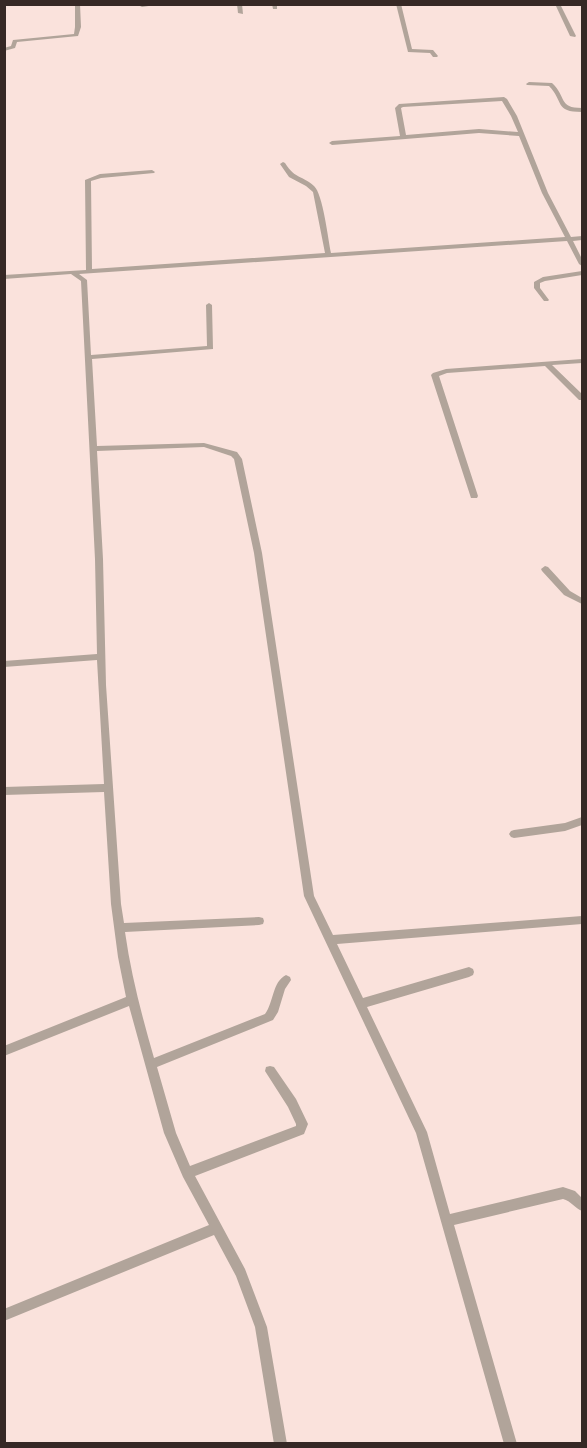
<svg xmlns="http://www.w3.org/2000/svg" width="587" height="1448" viewBox="0 0 587 1448" font-family="Mulish,sans-serif">
<style>
.lines{fill:none;stroke-linecap:round;stroke-linejoin:round}
.street{fill:#b1a49a;fill-rule:evenodd}
</style>
<rect width="100%" height="100%" fill="#fae2dc"/>
<g class="lines">
<g class="street">
<polygon points="75,4 80,4 81,27 78,36 17,42 15,48 4,51 4,48 11,46 13,40 74,34 75,27"/>
<polygon points="162,4 142,7 140,6 142,4"/>
<polygon points="237,4 242,4 243,14 238,13"/>
<polygon points="272,4 277,4 277,9 273,9"/>
<polygon points="396,4 401,4 412,49 433,50 438,56 437,57 433,57 430,53 408,52"/>
<polygon points="555,4 560,4 576,36 575,37 570,36"/>
<path d="M529 82 552 83C567 97 558 108 582 108V112C554 112 564 101 549 86L527 85 526 84Z"/>
<path d="M504 97 507 99 517 116 548 193 571 237 582 236V240L573 241 582 259V266L579 264 567 241 79 274 87 280 91 355 207 346 206 305 209 303 212 305 213 349 92 359 97 446 204 443 237 452 242 459 262 553 314 896 333 935 582 916V924L337 944 363 998 469 967 473 969 474 972 473 975 469 977 367 1007 427 1132 450 1214 563 1187 575 1191 582 1198V1211C575 1208 571 1201 563 1199L454 1225 517 1444H504L416 1133 304 896 254 553 234 459 231 456 204 447 97 451 103 559 106 685 121 904 124 923 259 917 263 918 264 921 263 924 259 925 125 932C131 975 142 1016 154 1058L265 1014C274 1002 272 982 286 975L290 977 291 980 285 989 278 1012 273 1020 157 1067 176 1133 190 1166 296 1126V1124L288 1107 265 1071 266 1067 270 1066 274 1067 296 1099 308 1124 304 1134 195 1176 245 1269 267 1327 287 1444H274L255 1327 236 1276 214 1235 4 1321V1309L209 1225 183 1177 164 1133 129 1006 4 1056V1046L126 997 118 957 111 904 104 792 4 795V787L104 784 97 660 4 667V661L97 654 95 559 81 281 71 274 4 279V275L86 270 85 180 100 174 152 170 155 172 154 173 101 178 91 181 92 269 325 253 313 192 306 186 289 177 280 164 283 162 285 163C296 180 302 175 314 186 323 194 328 239 331 253L565 237 542 193 519 136 479 133 332 145 329 143 332 141 400 136 395 108 399 104ZM502 101 511 116 518 132 479 129 406 135 401 108 403 107Z"/>
<polygon points="582,271 582,275 545,281 540,283 540,288 549,300 548,301 544,301 534,288 534,282 543,277"/>
<polygon points="582,359 582,363 552,365 582,394 582,400 579,400 545,366 447,373 439,376 478,496 477,498 471,498 431,375 433,373 446,369"/>
<polygon points="545,566 548,567 570,591 582,598 582,604 564,595 542,571 541,569"/>
<polygon points="582,817 582,825 565,831 514,838 511,837 509,834 511,831 514,830 565,823"/>
</g>
</g>
<rect width="587" height="1448" fill="none" stroke="#362825" stroke-width="12"/>
</svg>
